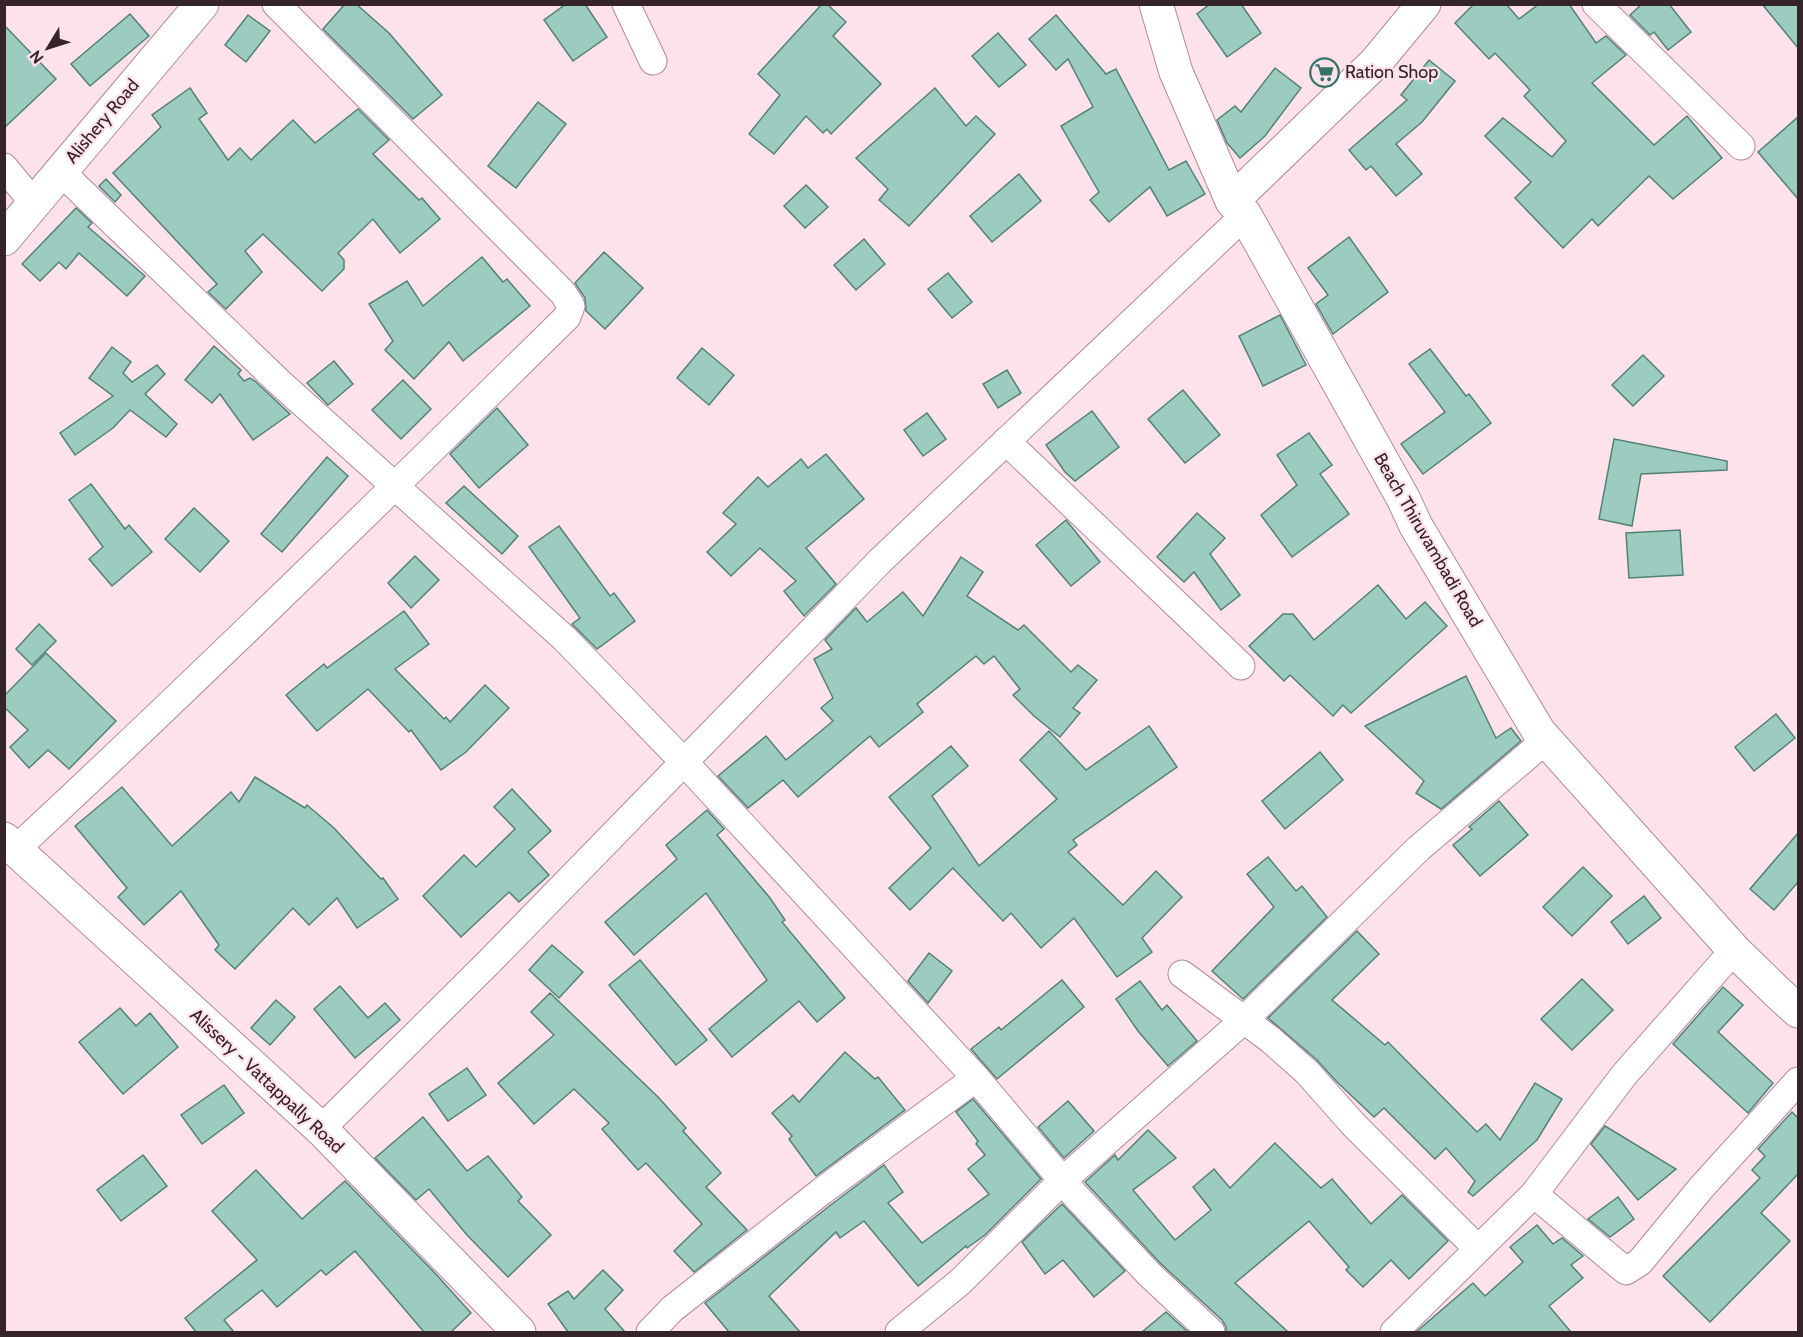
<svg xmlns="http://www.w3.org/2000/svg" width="1803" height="1337" viewBox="0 0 1803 1337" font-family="Cabin,sans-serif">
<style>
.building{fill:#9bccbf;stroke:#538276;stroke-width:1.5}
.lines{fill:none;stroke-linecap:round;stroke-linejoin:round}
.street-casing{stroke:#b38997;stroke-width:29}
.secondary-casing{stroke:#b38997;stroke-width:35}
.street{stroke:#fff;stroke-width:27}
.secondary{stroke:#fff;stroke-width:33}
.labels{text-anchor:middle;stroke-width:4.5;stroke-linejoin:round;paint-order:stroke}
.poi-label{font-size:18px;fill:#35242a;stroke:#fde2ea;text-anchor:start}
.street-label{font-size:18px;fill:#35242a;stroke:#fde2ea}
</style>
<rect width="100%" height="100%" fill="#fde2ea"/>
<g class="building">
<polygon points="345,4 356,4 389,33 442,95 413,119 323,29"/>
<polygon points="566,4 585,4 607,37 573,61 544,20"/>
<polygon points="822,4 827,4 846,22 833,36 881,84 831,134 827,129 823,133 806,116 774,154 749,134 780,95 758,74"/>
<polygon points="1210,4 1241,4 1261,33 1227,57 1197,14"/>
<polygon points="1474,4 1506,4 1519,19 1539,4 1569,4 1596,43 1606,36 1626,55 1592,83 1654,145 1687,116 1722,158 1673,199 1649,176 1598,226 1592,219 1563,248 1515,198 1531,182 1485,136 1503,118 1552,157 1566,141 1524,96 1530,90 1495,53 1489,59 1455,23"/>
<polygon points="1642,4 1669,4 1691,32 1668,50 1654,32 1650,35 1630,15"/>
<polygon points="1762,4 1798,4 1798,48"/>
<polygon points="130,14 149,36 90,86 71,64"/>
<polygon points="248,15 270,31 246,62 225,45"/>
<polygon points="1056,15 1106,74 1116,69 1169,170 1186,161 1205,194 1167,216 1150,187 1109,222 1090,200 1099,192 1061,126 1093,107 1068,59 1056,70 1029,39"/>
<polygon points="4,25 56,79 4,128"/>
<polygon points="998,33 1026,65 999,87 972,56"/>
<polygon points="1429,60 1455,81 1422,122 1396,144 1422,174 1396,196 1371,166 1366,170 1349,150 1407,100 1401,95"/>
<polygon points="1275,68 1301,88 1265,136 1240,158 1227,143 1217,120 1235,106 1241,112"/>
<polygon points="190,88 207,113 199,119 228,160 240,148 251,160 293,120 315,143 358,109 389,140 373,154 419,200 422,198 440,219 400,253 373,219 338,253 344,260 344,269 322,291 263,234 245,251 262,272 226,309 208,292 217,284 113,173 161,127 152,115"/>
<polygon points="935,88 966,126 976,116 995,134 909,226 879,200 888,189 856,158"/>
<polygon points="538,102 566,124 516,188 488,166"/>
<polygon points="1798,117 1798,199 1758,152"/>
<polygon points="1019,174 1041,201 992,242 970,216"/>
<polygon points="106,179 121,195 115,202 99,186"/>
<polygon points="806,185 828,207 805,228 784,206"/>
<polygon points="76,208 92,223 88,227 145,276 127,296 79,253 66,269 59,262 40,281 22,264"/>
<polygon points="1349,237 1388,292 1333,334 1316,304 1328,295 1308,268"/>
<polygon points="864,239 885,264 856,290 834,265"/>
<polygon points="604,252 643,288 605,329 586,311 585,298 575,283"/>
<polygon points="482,257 503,282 507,279 530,306 463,361 449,342 414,379 385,350 393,341 369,304 407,281 423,306"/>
<polygon points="948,273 972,302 952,318 928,289"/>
<polygon points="1280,315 1306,365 1263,386 1239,336"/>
<polygon points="214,346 241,370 238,374 244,381 250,378 255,381 290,414 253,440 220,394 212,403 185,380"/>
<polygon points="112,347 131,362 123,373 132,382 157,365 165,374 145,394 177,424 166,437 130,410 113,428 75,455 60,433 113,396 89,378"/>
<polygon points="702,348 734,375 709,405 677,378"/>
<polygon points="1430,349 1466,396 1469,394 1491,423 1423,474 1401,444 1445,412 1409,364"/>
<polygon points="1643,355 1664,376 1633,406 1612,385"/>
<polygon points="334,361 353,384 328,405 307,383"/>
<polygon points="1007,370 1021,393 998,408 983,384"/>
<polygon points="403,380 431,409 401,439 372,410"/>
<polygon points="1183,390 1220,435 1185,463 1148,419"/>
<polygon points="497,408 528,445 479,488 450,454"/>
<polygon points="1092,411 1119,447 1075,481 1065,472 1046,445"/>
<polygon points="927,413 946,439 923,456 904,430"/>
<polygon points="1309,433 1332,465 1320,474 1349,514 1292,557 1261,515 1297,485 1277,455"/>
<polygon points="1614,439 1727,461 1727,470 1641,474 1632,526 1599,519"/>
<polygon points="826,454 864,499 806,548 836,584 804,616 784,591 796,581 760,548 731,576 707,552 736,524 723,513 758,477 768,487 801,459 808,468"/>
<polygon points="327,457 348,476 282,552 261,534"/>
<polygon points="91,484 125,529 129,525 152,552 112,586 89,559 103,547 69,500"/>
<polygon points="464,486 518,536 502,554 446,503"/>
<polygon points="194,508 229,541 200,572 165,539"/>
<polygon points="1197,513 1225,538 1210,554 1240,595 1221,610 1194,572 1184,582 1157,557"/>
<polygon points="1066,520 1100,562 1071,586 1036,545"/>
<polygon points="559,526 610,596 614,593 635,621 597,649 572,624 580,618 529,547"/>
<polygon points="1680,530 1683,575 1629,578 1626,533"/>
<polygon points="415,556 439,580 411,608 388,583"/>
<polygon points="961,557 983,572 967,596 1018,630 1024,625 1071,672 1078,665 1097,680 1073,708 1080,713 1060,737 1034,716 1013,695 1020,689 994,656 984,664 976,656 917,704 923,712 879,747 870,736 798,797 783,780 748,808 718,776 766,736 786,760 833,721 821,708 833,698 814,659 832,649 825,640 856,608 867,622 903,592 923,616"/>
<polygon points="1378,585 1406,619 1425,602 1447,626 1351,713 1343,705 1333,716 1290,675 1284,681 1249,646 1283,614 1293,614 1314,640"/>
<polygon points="404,611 429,644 395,669 444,719 446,717 450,722 485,685 509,708 466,752 441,770 411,730 409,732 368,689 317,731 286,695 324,664 327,668"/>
<polygon points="39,624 56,641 32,665 16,649"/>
<polygon points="46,653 116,721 69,769 48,750 29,768 10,747 28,730 4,707 4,696"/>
<polygon points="1466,676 1496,738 1511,728 1521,741 1441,809 1416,793 1424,781 1365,726"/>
<polygon points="1776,714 1795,738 1754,771 1735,747"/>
<polygon points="1149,726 1177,767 1073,840 1077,845 1068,852 1123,905 1156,871 1182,897 1142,938 1152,952 1117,977 1074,918 1041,948 1011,913 1003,921 953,868 910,910 889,888 931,848 889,797 951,746 968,766 932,796 979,866 1057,799 1020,760 1049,731 1086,770"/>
<polygon points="1320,752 1343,780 1285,829 1262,801"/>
<polygon points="255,777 305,808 307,805 334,828 381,879 383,878 398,899 357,928 337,898 309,925 293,908 235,969 215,950 219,945 181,891 144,925 118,897 127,888 75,826 122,787 172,846 231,792 239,802"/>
<polygon points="512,789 551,831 528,852 549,875 519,902 509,892 461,937 423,896 464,855 476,867 515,829 494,807"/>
<polygon points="1499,801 1528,835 1480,876 1453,845 1472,829 1469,827"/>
<polygon points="707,810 724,829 717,835 770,898 785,920 782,922 845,998 817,1022 799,1001 732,1057 709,1029 767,980 706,893 634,955 605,922 677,859 666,845"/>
<polygon points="1798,833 1798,882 1774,910 1750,889"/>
<polygon points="1268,857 1296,891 1302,886 1327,917 1243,999 1212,971 1274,907 1247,874"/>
<polygon points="1583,867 1612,896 1572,936 1543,907"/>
<polygon points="1644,896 1661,918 1628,944 1611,922"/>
<polygon points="1357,931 1379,954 1332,1000 1385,1045 1388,1042 1477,1132 1486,1124 1500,1140 1535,1083 1562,1099 1537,1140 1473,1196 1468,1192 1475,1181 1446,1148 1435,1159 1384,1108 1374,1117 1336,1081 1317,1060 1268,1018"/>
<polygon points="552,945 583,972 559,998 529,970"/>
<polygon points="929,953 952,971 928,1003 908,981"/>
<polygon points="640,960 707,1040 676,1065 609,985"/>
<polygon points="1582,979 1613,1010 1572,1050 1541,1019"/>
<polygon points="1062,980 1084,1007 997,1079 971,1049 999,1027 1001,1030"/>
<polygon points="1140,981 1162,1010 1167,1005 1197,1041 1168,1066 1138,1031 1116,999"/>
<polygon points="340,986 368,1018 385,1003 400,1020 355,1058 314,1009"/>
<polygon points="1723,987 1743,1005 1718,1032 1773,1083 1748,1113 1673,1044"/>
<polygon points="550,993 658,1097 686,1128 683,1131 721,1173 706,1187 747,1230 694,1272 674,1251 702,1224 646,1163 638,1170 602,1129 609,1123 574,1089 534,1124 498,1083 554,1035 531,1012"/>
<polygon points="276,1000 295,1017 270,1045 251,1028"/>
<polygon points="120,1008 136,1026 150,1013 178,1047 123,1094 79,1042"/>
<polygon points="845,1052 875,1079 878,1077 905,1110 816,1176 789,1139 792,1136 772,1113 793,1095 799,1102"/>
<polygon points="467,1068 486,1095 448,1121 429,1094"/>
<polygon points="224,1085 244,1113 202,1144 181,1115"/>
<polygon points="973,1099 1041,1179 985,1235 967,1248 966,1246 918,1286 864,1221 840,1238 836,1232 769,1296 800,1332 729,1332 705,1303 832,1204 884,1165 903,1192 888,1203 922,1243 989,1194 968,1169 985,1155 976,1144 978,1141 956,1112"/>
<polygon points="1068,1101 1094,1131 1064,1158 1038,1127"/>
<polygon points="1792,1112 1798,1118 1798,1174 1761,1213 1790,1241 1710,1322 1663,1276 1760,1178 1752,1170 1765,1156 1758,1149"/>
<polygon points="423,1117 467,1171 488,1156 522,1197 518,1201 551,1235 508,1277 467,1235 429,1189 416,1200 375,1158"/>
<polygon points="1605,1126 1676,1169 1638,1200 1591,1144"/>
<polygon points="1148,1130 1176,1158 1133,1190 1175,1240 1211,1210 1193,1187 1214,1169 1230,1188 1275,1143 1321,1188 1332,1179 1371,1224 1402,1195 1448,1241 1409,1279 1391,1260 1363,1287 1346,1270 1349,1267 1309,1221 1235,1283 1288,1332 1226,1332 1226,1327 1222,1320 1160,1263 1085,1182 1115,1155 1118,1160"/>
<polygon points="143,1155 167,1186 121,1221 97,1190"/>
<polygon points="256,1170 302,1219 345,1181 433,1271 471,1313 451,1332 424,1332 355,1251 326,1275 321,1270 277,1307 262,1290 224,1320 234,1332 196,1332 185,1318 257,1260 212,1211"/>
<polygon points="1618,1197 1634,1219 1610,1237 1588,1219"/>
<polygon points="1062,1204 1125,1271 1094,1297 1063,1260 1045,1274 1022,1242"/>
<polygon points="1537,1225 1553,1244 1562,1238 1583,1256 1571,1265 1583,1278 1549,1306 1571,1332 1416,1332 1473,1283 1485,1296 1523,1262 1510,1247"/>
<polygon points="603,1270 623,1290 605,1309 625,1332 568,1332 548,1304 568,1291 574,1299"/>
<polygon points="1166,1312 1188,1332 1142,1332"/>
</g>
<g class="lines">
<defs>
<g id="street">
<polyline points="626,4 653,61"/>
<polyline points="1596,4 1741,146"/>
<polyline points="4,167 33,202"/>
<polyline points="60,171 278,381 565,639 685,763 976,1078 1074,1194 1149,1274 1211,1332"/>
<polyline points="1006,441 1241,666"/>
<path d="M16 849C203 675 385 496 567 317L571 306 563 293 276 4"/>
<polyline points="1182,974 1271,1040 1307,1072 1353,1124 1478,1249"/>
<polyline points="321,1129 491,960 881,560 1245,215"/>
<polyline points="1534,1194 1626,1271 1640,1262 1701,1188 1798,1081"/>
<polyline points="650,1332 672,1309 822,1191 976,1078"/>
<polyline points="899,1332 960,1282 1062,1181 1244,1020 1418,849 1546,740"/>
<polyline points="1394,1332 1534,1194 1624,1075 1734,950"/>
</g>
<g id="secondary">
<polyline points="1156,4 1176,72 1232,201 1245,215 1403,498 1416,526 1539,732 1734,950 1777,992 1798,1011"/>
<polyline points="1232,201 1376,62 1424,4"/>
<polyline points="4,239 202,4"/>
<polyline points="4,839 321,1129 519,1332"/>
</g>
</defs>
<use href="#street" class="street-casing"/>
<use href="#secondary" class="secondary-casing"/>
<use href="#street" class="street"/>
<use href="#secondary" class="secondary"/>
</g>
<defs>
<symbol id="supermarket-ring" viewBox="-11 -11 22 22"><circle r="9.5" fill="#fde2ea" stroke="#327566" stroke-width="1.5"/><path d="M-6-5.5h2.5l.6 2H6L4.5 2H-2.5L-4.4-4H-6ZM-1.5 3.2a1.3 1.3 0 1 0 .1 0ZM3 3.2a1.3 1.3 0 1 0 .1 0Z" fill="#327566"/></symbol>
</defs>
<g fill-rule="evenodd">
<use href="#supermarket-ring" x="1308" y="56" width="33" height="33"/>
</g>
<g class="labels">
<g class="poi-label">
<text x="1345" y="78">Ration Shop</text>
</g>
<g class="street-label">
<text transform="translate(102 121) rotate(-50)" y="6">Alishery Road</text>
<text transform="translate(1428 540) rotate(60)" y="6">Beach Thiruvambadi Road</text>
<text transform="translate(267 1081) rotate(43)" y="6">Alissery - Vattappally Road</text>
</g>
</g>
<rect width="1803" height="1337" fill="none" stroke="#35242a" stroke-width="12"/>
<g transform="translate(48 48) rotate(232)" stroke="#fde2ea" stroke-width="4.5" paint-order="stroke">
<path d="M0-4.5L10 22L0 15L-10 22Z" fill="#35242a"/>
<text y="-9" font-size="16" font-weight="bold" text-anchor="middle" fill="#35242a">N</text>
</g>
</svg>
